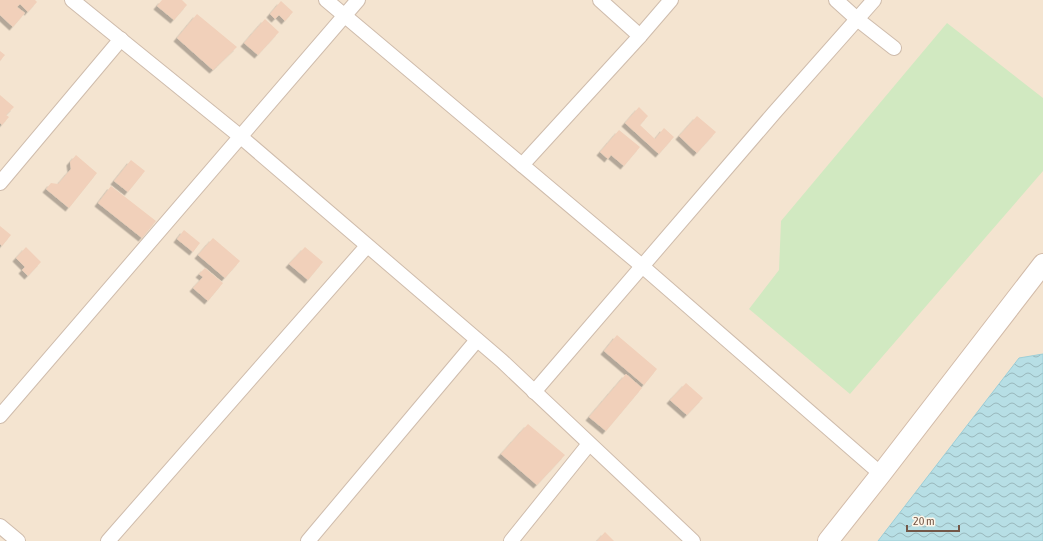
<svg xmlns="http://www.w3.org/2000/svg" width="1043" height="541" viewBox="0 0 1043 541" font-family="'Asap Condensed',sans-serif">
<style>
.residential{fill:#f4e4d0}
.park{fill:#d1e9c1}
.water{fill:url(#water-waves);stroke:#9dced7}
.building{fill:#f1d0ba;filter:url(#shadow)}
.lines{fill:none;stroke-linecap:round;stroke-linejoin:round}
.street-casing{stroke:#cfbcac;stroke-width:16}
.secondary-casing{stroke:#d2bba9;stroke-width:22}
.street{stroke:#fff;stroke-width:14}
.secondary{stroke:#fff;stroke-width:20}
</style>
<defs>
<pattern id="water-waves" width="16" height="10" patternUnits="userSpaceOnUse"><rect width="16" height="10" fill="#b7dfe5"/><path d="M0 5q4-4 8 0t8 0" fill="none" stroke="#99b8bc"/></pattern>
<filter id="shadow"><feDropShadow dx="-3.5" dy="3.5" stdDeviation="0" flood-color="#0004"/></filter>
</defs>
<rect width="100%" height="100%" fill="#fcf2e2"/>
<rect class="residential" x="0" y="0" width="1043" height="541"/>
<polygon class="park" points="947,23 1043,98 1043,171 850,394 749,309 779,270 781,221"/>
<polygon class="water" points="1043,354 1043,541 878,541 1019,358"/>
<g class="building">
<polygon points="0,0 35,0 37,2 28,12 20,4 17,7 25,13 13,27 0,15"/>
<polygon points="162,0 182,0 187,5 174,20 157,6"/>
<polygon points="281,1 293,12 285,21 279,15 275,19 270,14"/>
<polygon points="197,14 237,47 213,70 177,38"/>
<polygon points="265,19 279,32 258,55 244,43"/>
<polygon points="0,51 5,55 0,61"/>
<polygon points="0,95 14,107 6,115 9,117 2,125 0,123"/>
<polygon points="639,107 648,116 640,125 655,139 664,128 674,137 659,154 625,123"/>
<polygon points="697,116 716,132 697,153 679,136"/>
<polygon points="619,130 640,147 624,166 611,155 608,159 600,152"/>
<polygon points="76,155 97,173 69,208 46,189 51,183 58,184 71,169 70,162"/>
<polygon points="131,160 145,171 128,192 114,181"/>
<polygon points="111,186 156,221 142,238 98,203"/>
<polygon points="0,226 11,235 2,246 0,244"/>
<polygon points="184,230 200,243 193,252 177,239"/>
<polygon points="213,238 240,261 225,278 198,255"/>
<polygon points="26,247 41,262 28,276 22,270 25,267 16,258"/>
<polygon points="305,247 323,262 308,280 289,264"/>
<polygon points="205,268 223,283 208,301 193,288 203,277 199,274"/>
<polygon points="617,335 657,369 644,385 604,351"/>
<polygon points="626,374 642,388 606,431 589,417"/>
<polygon points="686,383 703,398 687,415 670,400"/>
<polygon points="528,424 565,455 537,485 501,454"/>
<polygon points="605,532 614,541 597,541"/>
</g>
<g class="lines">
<defs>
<g id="street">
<polyline points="72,0 241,137 502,361 693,541"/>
<polyline points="326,0 642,266 881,474"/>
<polyline points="600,0 640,36"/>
<polyline points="836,0 857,19 894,48"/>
<polyline points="522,165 640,36 671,0"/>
<polyline points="0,183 121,39"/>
<polyline points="534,392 774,113 874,0"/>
<polyline points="0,416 358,0"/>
<polyline points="0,526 18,541"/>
<polyline points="108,541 367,246"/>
<polyline points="308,541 477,340"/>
<polyline points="511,541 589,444"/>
</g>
<polyline id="secondary" points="828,541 881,474 1043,264"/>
</defs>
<use href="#street" class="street-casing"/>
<use href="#secondary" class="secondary-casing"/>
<use href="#street" class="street"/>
<use href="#secondary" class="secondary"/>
</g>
<path d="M907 525v6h52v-6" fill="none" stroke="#735849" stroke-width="2"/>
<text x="913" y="525" font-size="12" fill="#735849" stroke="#fff6e8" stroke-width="3" paint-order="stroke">20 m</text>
</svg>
